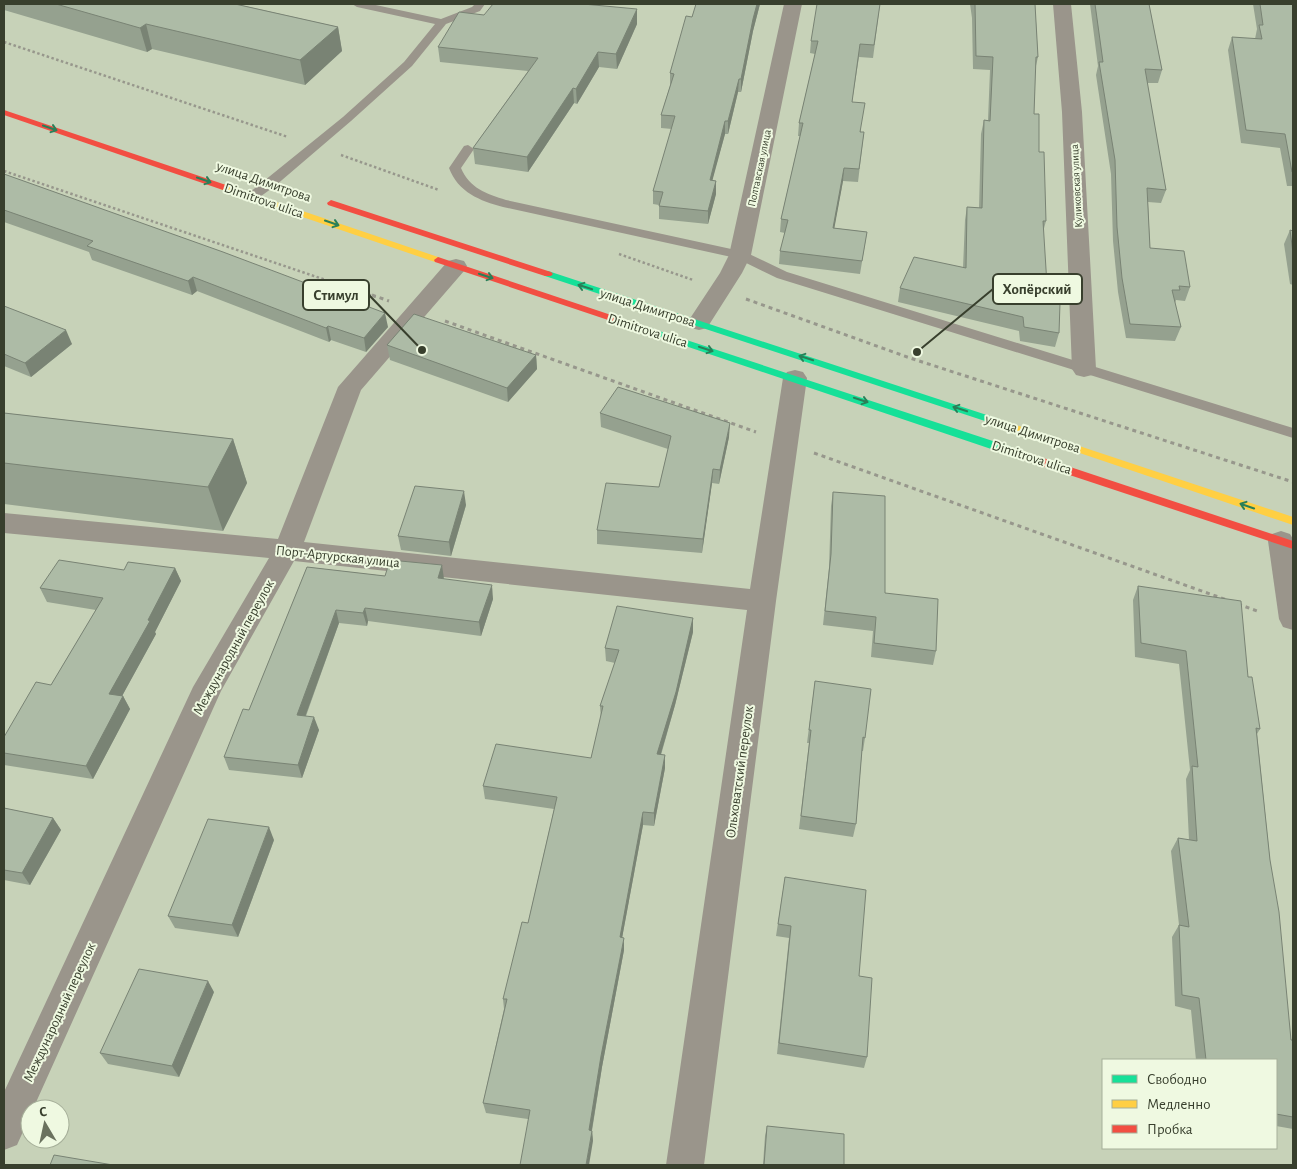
<svg xmlns="http://www.w3.org/2000/svg" width="1297" height="1169" viewBox="0 0 1297 1169" font-family="'Alegreya Sans',sans-serif">
<style>
.lines{fill:none;stroke-linecap:round;stroke-linejoin:round}
.path-far1{stroke:#97978c;stroke-width:2.5;stroke-dasharray:2.5 2.5;stroke-linecap:butt}
.path{stroke:#97978c;stroke-width:3;stroke-dasharray:4 4;stroke-linecap:butt}
.lane{fill:#9a958b;fill-rule:evenodd}
.street{fill:#9a958b;fill-rule:evenodd}
.fast{fill:#16e098;fill-rule:evenodd}
.slow{fill:#ffcf43;fill-rule:evenodd}
.jam{fill:#f24e42;fill-rule:evenodd}
.wall{fill:#95a18f}
.shaded-wall{fill:#798374}
.building{fill:#adbba6;stroke:#798374}
.oneway{stroke:#2a7f58}
.labels{text-anchor:middle;stroke-width:4;stroke-linejoin:round;paint-order:stroke}
.far-street-label{font-size:11px;fill:#383f2d;stroke:#eff9e1}
.street-label{font-size:14px;fill:#383f2d;stroke:#eff9e1}
.leader{fill:none;stroke:#383f2d;stroke-width:2}
.callout-dot{fill:#383f2d;stroke:#eff9e1;stroke-width:2}
.callout{fill:#eff9e1;stroke:#383f2d;stroke-width:2}
.callout-label{font-size:15px;text-anchor:middle;font-weight:bold;fill:#383f2d}
</style>
<rect width="100%" height="100%" fill="#c7d2b8"/>
<g class="lines">
<g class="path-far1">
<polyline points="4,42 288,137"/>
<polyline points="341,155 439,190"/>
<polyline points="4,171 376,297"/>
<polyline points="619,254 693,280"/>
</g>
<g class="path">
<polyline points="372,295 389,301"/>
<polyline points="746,299 910,358 1293,482"/>
<polyline points="445,321 756,432"/>
<polyline points="814,453 1227,600"/>
<polyline points="1238,604 1260,612"/>
</g>
<g class="lane">
<polygon points="352,4 371,4 441,19 472,7 475,4 485,4 480,11 446,24 412,66 351,121 275,186 257,199 249,199 247,196 249,193 343,117 404,62 435,24 357,7"/>
<path d="M468 145 474 149 461 168C469 188 487 194 506 200L745 252 787 272 1293 428V438L777 278 736 258 503 207C480 201 458 192 449 168L464 146Z"/>
</g>
<g class="street">
<polygon points="784,4 802,4 751,255 742,273 707,328 699,330 691,328 687,323 720,273 729,255"/>
<polygon points="1053,4 1071,4 1082,112 1096,369 1092,375 1084,377 1076,375 1072,369 1062,112"/>
<polygon points="456,259 464,261 467,266 464,271 361,390 304,542 750,589 783,378 787,372 795,370 803,372 807,378 776,601 704,1165 666,1165 747,610 294,561 221,691 33,1109 30,1109 30,1116 17,1145 4,1150 4,1092 193,687 269,558 4,533 4,513 278,539 338,387 448,261"/>
<polygon points="1281,531 1290,534 1293,539 1293,630 1283,627 1279,619 1268,541 1272,534"/>
</g>
<g class="fast">
<polygon points="548,271 999,419 1000,421 995,424 991,423 545,276 543,274"/>
<polygon points="641,325 1011,447 1012,450 1007,454 1003,453 638,330 638,326"/>
</g>
<g class="slow">
<polygon points="223,184 441,258 442,260 441,262 435,262 220,189 220,185"/>
<polygon points="995,418 1293,517 1293,525 991,423 990,421"/>
</g>
<g class="jam">
<polygon points="4,110 226,185 227,187 223,190 220,189 4,115"/>
<polygon points="331,200 551,272 553,274 551,276 545,276 328,205 327,203"/>
<polygon points="438,257 644,326 646,328 644,330 638,330 435,262 434,260"/>
<polygon points="1007,446 1293,541 1293,549 1003,453 1002,450 1003,447"/>
</g>
</g>
<g class="wall">
<polygon points="4,4 243,4 241,5 338,27 342,51 305,85 152,49 147,52 4,10"/>
<polygon points="696,4 760,4 753,31 741,92 738,92 728,134 725,134 712,180 716,181 716,194 708,224 659,219 659,205 653,204 653,191 672,129 661,128 661,115 670,86 670,73 692,17"/>
<polygon points="880,4 873,58 859,57 852,102 861,132 864,132 858,182 843,181 834,228 867,232 860,274 779,264 780,251 785,233 780,232 781,219 800,136 798,136 799,123 815,54 810,53 811,41"/>
<polygon points="970,4 1035,4 1038,57 1035,70 1034,114 1039,152 1046,221 1043,232 1048,301 1059,333 1055,347 1020,341 1019,331 898,302 900,288 963,268 965,220 967,207 979,208 981,134 984,120 988,120 990,70 973,69 972,18"/>
<polygon points="1090,4 1149,4 1162,70 1158,83 1147,83 1166,190 1161,203 1148,202 1150,248 1190,287 1185,301 1176,300 1175,303 1181,327 1175,341 1126,338 1118,292 1113,241 1111,174 1096,75 1098,66"/>
<polygon points="1253,4 1293,4 1293,186 1287,186 1280,148 1241,143 1228,50 1232,37 1255,39 1257,29"/>
<polygon points="484,15 637,24 617,69 599,67 577,104 574,103 528,172 475,164 473,148 528,71 440,62 438,47"/>
<polygon points="4,174 388,327 366,352 331,340 329,342 197,291 192,295 92,260 89,252 4,222"/>
<polygon points="1290,230 1293,231 1293,285 1290,284 1284,244"/>
<polygon points="4,306 72,344 31,377 4,366"/>
<polygon points="387,345 536,355 537,369 508,402 390,360"/>
<polygon points="4,413 233,439 247,483 223,531 4,504"/>
<polygon points="600,413 729,437 719,484 712,483 702,553 597,544 597,530 659,487 668,449 601,427"/>
<polygon points="833,492 885,593 936,651 933,665 871,657 873,631 823,625 829,568 831,506"/>
<polygon points="466,505 451,556 401,550 398,536"/>
<polygon points="307,567 385,576 444,579 493,599 481,636 368,621 367,626 339,623 306,716 319,730 302,778 229,770 224,757 249,710"/>
<polygon points="175,568 181,581 155,632 156,634 122,696 123,696 130,709 93,779 4,765 4,737 51,685 96,610 47,602 40,588 124,570"/>
<polygon points="1138,586 1248,677 1260,729 1257,734 1270,860 1291,1040 1293,1040 1293,1129 1276,1126 1276,1060 1196,1060 1191,1010 1175,1006 1172,937 1179,925 1171,851 1178,838 1189,840 1186,779 1190,770 1179,664 1135,657 1133,600"/>
<polygon points="693,618 693,632 675,705 661,755 665,755 665,768 654,826 643,825 622,938 624,950 602,1067 592,1131 593,1141 528,1119 486,1113 483,1103 504,1009 503,999 528,923 554,809 485,799 483,786 591,758 601,719 600,706 615,663 606,661 605,648"/>
<polygon points="815,681 865,738 863,751 862,751 856,824 853,837 799,829 809,743 807,743"/>
<polygon points="4,808 53,818 61,830 30,885 4,880"/>
<polygon points="274,840 238,937 175,928 168,916"/>
<polygon points="785,877 859,976 867,1057 864,1068 777,1054 789,938 776,936"/>
<polygon points="214,992 179,1077 108,1064 100,1053"/>
<polygon points="767,1126 844,1165 763,1165 765,1136"/>
</g>
<g class="shaded-wall">
<polygon points="757,4 760,4 753,31 741,92 741,79 753,19"/>
<polygon points="637,9 637,24 617,69 616,54"/>
<polygon points="146,24 152,49 147,52 140,28"/>
<polygon points="338,27 342,51 305,85 300,60"/>
<polygon points="598,52 599,67 577,104 576,89"/>
<polygon points="739,79 738,92 728,134 728,121"/>
<polygon points="573,88 574,103 528,172 527,157"/>
<polygon points="725,121 725,134 709,193 710,180"/>
<polygon points="844,168 843,181 832,241 833,228"/>
<polygon points="716,181 716,194 708,224 708,211"/>
<polygon points="193,277 197,291 192,295 188,281"/>
<polygon points="385,313 388,327 366,352 364,338"/>
<polygon points="328,326 331,340 329,342 326,328"/>
<polygon points="66,330 72,344 31,377 25,363"/>
<polygon points="536,355 537,369 508,402 507,388"/>
<polygon points="730,423 729,437 719,484 720,470"/>
<polygon points="233,439 247,483 223,531 208,487"/>
<polygon points="713,469 712,483 702,553 703,539"/>
<polygon points="464,491 466,505 451,556 449,542"/>
<polygon points="442,565 444,579 438,578"/>
<polygon points="175,568 181,581 155,632 156,634 116,707 109,694"/>
<polygon points="492,585 493,599 481,636 479,622"/>
<polygon points="365,608 368,621 367,626 363,613"/>
<polygon points="336,610 339,623 301,728 297,715"/>
<polygon points="693,618 693,632 675,705 657,767 657,754"/>
<polygon points="123,696 130,709 93,779 86,766"/>
<polygon points="314,717 319,730 302,778 298,765"/>
<polygon points="665,755 665,768 654,826 654,813"/>
<polygon points="643,812 643,825 620,949 620,937"/>
<polygon points="53,818 61,830 30,885 22,873"/>
<polygon points="269,827 274,840 238,937 232,925"/>
<polygon points="624,938 624,950 602,1067 590,1141 589,1130 601,1056"/>
<polygon points="208,981 214,992 179,1077 172,1066"/>
<polygon points="592,1131 593,1141 589,1165 586,1165"/>
</g>
<g class="building">
<polygon points="56,4 235,4 338,27 300,60 146,24 140,28"/>
<polygon points="493,4 583,4 637,9 616,54 598,52 576,89 573,88 527,157 473,148 538,58 438,47 459,12 484,15"/>
<polygon points="696,4 757,4 753,19 741,79 739,79 728,121 725,121 710,180 716,181 708,211 659,206 663,192 653,191 675,116 661,115 674,74 670,73 686,16 692,17"/>
<polygon points="817,4 880,4 874,45 860,44 852,102 865,103 860,132 864,132 859,169 844,168 833,228 867,232 862,261 780,251 788,220 781,219 803,123 799,123 818,41 811,41"/>
<polygon points="975,4 1035,4 1038,57 1036,57 1034,114 1039,114 1039,152 1044,152 1046,221 1043,221 1048,301 1060,303 1059,333 1024,327 1023,317 900,288 914,257 966,268 967,207 982,208 984,120 990,121 993,57 976,56"/>
<polygon points="1095,4 1149,4 1162,70 1145,69 1166,190 1147,188 1150,248 1184,251 1190,287 1179,286 1180,290 1172,290 1181,327 1130,324 1122,278 1117,227 1115,160 1099,62 1103,62"/>
<polygon points="1260,4 1293,4 1293,172 1292,172 1285,134 1246,130 1232,37 1262,39 1259,25 1263,25"/>
<polygon points="4,174 223,252 385,313 364,338 328,326 326,328 193,277 188,281 87,246 93,241 4,210"/>
<polygon points="1290,230 1293,231 1293,253"/>
<polygon points="4,306 66,330 25,363 4,354"/>
<polygon points="414,314 536,355 507,388 387,345"/>
<polygon points="618,387 730,423 720,470 713,469 703,539 597,530 606,483 659,487 671,436 600,413"/>
<polygon points="4,413 233,439 208,487 4,463"/>
<polygon points="415,486 464,491 449,542 398,536"/>
<polygon points="833,492 885,496 885,593 938,599 936,651 874,643 876,617 825,611 831,554"/>
<polygon points="59,560 124,570 128,562 175,568 148,620 150,621 109,694 123,696 86,766 4,753 4,737 36,682 51,685 103,598 40,588"/>
<polygon points="390,560 442,565 438,578 492,585 479,622 365,608 363,613 336,610 297,715 314,717 298,765 224,757 243,709 249,710 307,567 385,576"/>
<polygon points="1138,586 1241,601 1248,677 1252,677 1260,729 1256,728 1270,860 1279,912 1291,1040 1293,1040 1293,1117 1276,1114 1276,1060 1206,1060 1199,998 1182,995 1179,925 1189,927 1178,838 1197,841 1192,766 1198,767 1186,651 1141,643"/>
<polygon points="617,606 693,618 676,692 657,754 665,755 654,813 643,812 620,937 624,938 601,1056 589,1130 592,1131 586,1165 520,1165 530,1110 483,1103 507,999 503,999 522,922 528,923 557,797 483,786 496,744 591,758 603,706 600,706 619,650 605,648"/>
<polygon points="815,681 871,689 865,738 863,737 856,824 801,816 811,730 809,730"/>
<polygon points="4,808 53,818 22,873 4,870"/>
<polygon points="208,819 269,827 232,925 168,916"/>
<polygon points="785,877 866,890 859,976 872,978 867,1057 779,1043 791,926 778,924"/>
<polygon points="139,969 208,981 172,1066 100,1053"/>
<polygon points="767,1126 844,1134 844,1165 764,1165"/>
<polygon points="54,1155 113,1165 50,1165"/>
</g>
<defs><path id="oneway-shaft" d="M-6 0H5M1.5-3L5.5 0L1.5 3" fill="none" stroke-width="1.6" stroke-linecap="round" stroke-linejoin="round" transform="scale(1.25)"/></defs>
<g class="oneway">
<use href="#oneway-shaft" transform="translate(50 128) rotate(19)"/>
<use href="#oneway-shaft" transform="translate(204 180) rotate(19)"/>
<use href="#oneway-shaft" transform="translate(332 223) rotate(19)"/>
<use href="#oneway-shaft" transform="translate(486 276) rotate(18)"/>
<use href="#oneway-shaft" transform="translate(585 287) rotate(-162)"/>
<use href="#oneway-shaft" transform="translate(706 349) rotate(18)"/>
<use href="#oneway-shaft" transform="translate(806 358) rotate(-162)"/>
<use href="#oneway-shaft" transform="translate(861 400) rotate(18)"/>
<use href="#oneway-shaft" transform="translate(960 409) rotate(-162)"/>
<use href="#oneway-shaft" transform="translate(1247 506) rotate(-161)"/>
</g>
<g class="labels">
<g class="far-street-label">
<text transform="translate(759 168) rotate(-78)" y="4">Полтавская улица</text>
<text transform="translate(1076 186) rotate(-93)" y="4">Куликовская улица</text>
</g>
<g class="street-label">
<text transform="translate(264 181) rotate(19)" y="5">улица Димитрова</text>
<text transform="translate(264 200) rotate(19)" y="5">Dimitrova ulica</text>
<text transform="translate(648 307) rotate(18)" y="5">улица Димитрова</text>
<text transform="translate(648 330) rotate(18)" y="5">Dimitrova ulica</text>
<text transform="translate(1033 433) rotate(18)" y="5">улица Димитрова</text>
<text transform="translate(1032 457) rotate(18)" y="5">Dimitrova ulica</text>
<text transform="translate(338 556) rotate(6)" y="5">Порт-Артурская улица</text>
<text transform="translate(233 647) rotate(-61)" y="5">Международный переулок</text>
<text transform="translate(739 772) rotate(-82)" y="5">Ольховатский переулок</text>
<text transform="translate(59 1012) rotate(-65)" y="5">Международный переулок</text>
</g>
</g>
<path class="leader" d="M917 352L993 289M422 350L369 295"/>
<g class="callout-dot">
<circle cx="917" cy="352" r="5"/>
<circle cx="422" cy="350" r="5"/>
</g>
<g class="callout">
<rect x="993" y="274" width="89" height="30" rx="5"/>
<rect x="303" y="280" width="66" height="30" rx="5"/>
</g>
<g class="callout-label">
<text x="1037" y="294">Хопёрский</text>
<text x="336" y="300">Стимул</text>
</g>
<rect width="1297" height="1169" fill="none" stroke="#383f2d" stroke-width="10"/>
<rect x="1102" y="1059" width="175" height="90" fill="#eff9e1" stroke="#a6af99"/>
<rect x="1112" y="1075" width="25" height="8" fill="#16e098" stroke="#a6af99"/>
<text x="1147" y="1084" font-size="15" fill="#383f2d">Свободно</text>
<rect x="1112" y="1100" width="25" height="8" fill="#ffcf43" stroke="#a6af99"/>
<text x="1147" y="1109" font-size="15" fill="#383f2d">Медленно</text>
<rect x="1112" y="1125" width="25" height="8" fill="#f24e42" stroke="#a6af99"/>
<text x="1147" y="1134" font-size="15" fill="#383f2d">Пробка</text>
<g transform="translate(45 1124) rotate(351)"><circle r="24" fill="#eff9e1" stroke="#a6af99"/>
<path d="M0-4L9 19L0 12L-9 19Z" fill="#6a725e"/>
<text y="-8" font-size="14" font-weight="bold" text-anchor="middle" fill="#383f2d">С</text>
</g>
</svg>
